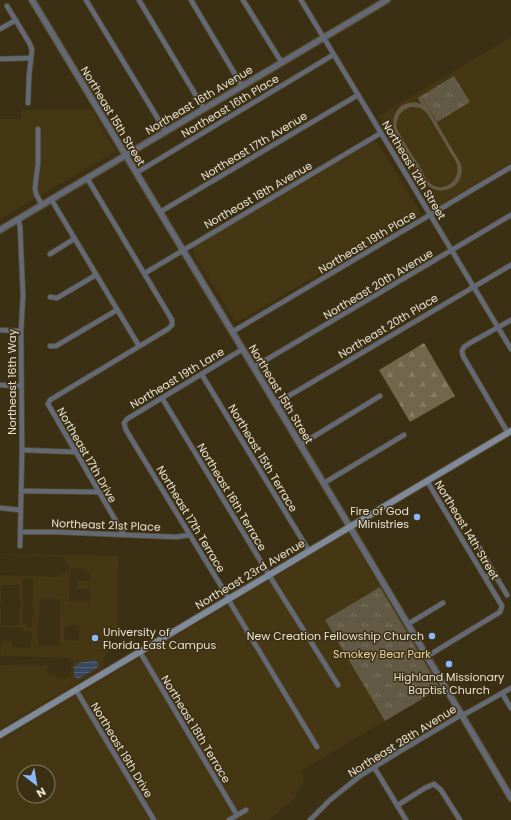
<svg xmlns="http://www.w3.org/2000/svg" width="511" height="820" viewBox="0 0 511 820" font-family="Poppins,sans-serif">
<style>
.built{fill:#453713;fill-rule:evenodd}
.forest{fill:url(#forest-firs)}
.park{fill:url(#park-tufts)}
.garden{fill:#635a45;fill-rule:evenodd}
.water{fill:url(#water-rules)}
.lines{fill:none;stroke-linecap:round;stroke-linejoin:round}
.minor-casing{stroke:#584c32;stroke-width:6}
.tertiary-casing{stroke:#584c32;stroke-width:8}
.secondary-casing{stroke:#584c32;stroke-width:8}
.minor{stroke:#636a75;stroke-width:4.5}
.tertiary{stroke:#636a75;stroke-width:5.5}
.secondary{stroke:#7f8a9b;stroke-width:6}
.poi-dot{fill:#8db9fc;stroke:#3c3014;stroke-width:1.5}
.labels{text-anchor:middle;stroke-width:3;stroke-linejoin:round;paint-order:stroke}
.street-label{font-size:11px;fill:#e9e1d1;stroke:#3c3014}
.poi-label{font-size:11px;fill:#e9e1d1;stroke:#3c3014;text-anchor:end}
.park-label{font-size:11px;fill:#eed7a4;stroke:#3c3014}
</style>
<defs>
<pattern id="forest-firs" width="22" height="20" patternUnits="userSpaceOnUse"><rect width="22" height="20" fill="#72674d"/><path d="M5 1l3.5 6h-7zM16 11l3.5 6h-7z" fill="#867c66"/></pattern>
<pattern id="park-tufts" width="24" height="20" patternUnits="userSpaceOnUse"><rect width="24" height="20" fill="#635a45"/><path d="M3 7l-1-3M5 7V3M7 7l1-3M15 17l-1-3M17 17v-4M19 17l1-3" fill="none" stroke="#79715f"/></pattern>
<pattern id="water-rules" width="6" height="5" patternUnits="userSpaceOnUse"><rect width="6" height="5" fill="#3a485e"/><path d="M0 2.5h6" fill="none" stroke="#566274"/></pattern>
</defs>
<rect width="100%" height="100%" fill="#3c3014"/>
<g class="built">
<polygon points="511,37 511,163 435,208 379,116"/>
<polygon points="91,109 116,151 0,219 0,119 21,119 21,110"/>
<polygon points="373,142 378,143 421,214 239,321 234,320 193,253 194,247"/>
<path d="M348 533 380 587 325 620 385 721 301 771 304 777 303 783 295 798 269 820H0V741ZM24 772H48V796H24Z"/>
<path d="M0 554 118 556 119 636H110L109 651 103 658 104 665 100 669 0 729V665L47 666V672L65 680 66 677H69L73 662 70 661 69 658 0 656 2 641 11 642 13 647 31 648 32 632 24 631 23 628 0 627V608H1V625H19V608H21V603L19 602V585H1V603H0V575L59 577 60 575 68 571 69 565 66 564 63 557 0 555ZM71 568 84 569 86 570V572L90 573V581H77V589H90L89 602 69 601ZM23 578 33 579V616L31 627H26V623H23ZM40 598 60 599 59 646 38 645ZM70 625H78V627L80 628 79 641 64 640V627H69Z"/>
</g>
<polygon class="forest" points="424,343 455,396 410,422 379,370"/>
<g class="park">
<polygon points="454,76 470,102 437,122 421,96"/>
<polygon points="380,587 440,688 385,721 325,620"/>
</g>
<path class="garden" d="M421 96 461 164C463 173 461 181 453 187 446 191 437 192 430 187 421 181 402 146 396 135 387 116 401 97 421 104L418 98ZM412 107 420 108 427 113 456 162C463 179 444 195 430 183 425 179 423 172 420 167 412 155 404 142 397 129 395 118 401 109 412 107Z"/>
<polygon class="water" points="95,660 97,662 99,665 97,668 80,678 76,678 74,676 74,667 78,663"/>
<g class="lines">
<defs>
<g id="minor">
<polyline points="86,0 166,132"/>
<polyline points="139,0 204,109"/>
<polyline points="191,0 242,86"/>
<polyline points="243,0 282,63"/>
<polyline points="301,0 511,349"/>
<polyline points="7,6 30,44 32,50 29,76 28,103"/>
<polyline points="0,29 16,20"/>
<polyline points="0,59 31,58"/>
<polyline points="38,129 38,163 35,188 36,194 42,205"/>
<polyline points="136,173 333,55"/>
<polyline points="87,178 172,320 172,325 168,329 50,400 48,404 124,535"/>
<polyline points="51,199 139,346"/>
<polyline points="160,212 358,95"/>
<polyline points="18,219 20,226 23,296 21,331 22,450 20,546"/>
<polyline points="50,254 74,239"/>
<polyline points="145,273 381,133"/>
<polyline points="50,297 57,298 96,275"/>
<polyline points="0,330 21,331"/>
<polyline points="232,332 511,167"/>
<polyline points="50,346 56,346 117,310"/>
<polyline points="243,349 127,419 124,423 126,430 132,440 226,594 228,599 317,747"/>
<polyline points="254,367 511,215"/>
<polyline points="202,375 309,551"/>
<polyline points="0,385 21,386"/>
<polyline points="162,398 269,575 338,685"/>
<polyline points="275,404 511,265"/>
<polyline points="508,433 463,356 462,351 464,347 470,343 511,320"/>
<polyline points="300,445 380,396"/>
<polyline points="22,450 75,452"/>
<polyline points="324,483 404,435"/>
<polyline points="21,491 99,492"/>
<polyline points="0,508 20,510"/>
<polyline points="20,532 56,532 176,537 190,535"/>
<polyline points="480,548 494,573 485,577"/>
<polyline points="494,573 507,595"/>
<polyline points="408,624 443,603"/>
<polyline points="140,652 237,815"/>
<polyline points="426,657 500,612 502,606 427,481"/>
<polyline points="76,690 154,820"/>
<polyline points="502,693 511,708"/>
<polyline points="374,767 406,820"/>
<polyline points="398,805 425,788 434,784 441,790 460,820"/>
<polyline points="229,820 246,810"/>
<polyline points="310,820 330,800 360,776 397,753 461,715 467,713 511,688"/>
</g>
<g id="tertiary">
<polyline points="32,0 350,527 511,798"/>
<polyline points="0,230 387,0"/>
</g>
<polyline id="secondary" points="0,735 511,431"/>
</defs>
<use href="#minor" class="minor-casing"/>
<use href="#tertiary" class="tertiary-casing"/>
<use href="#secondary" class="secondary-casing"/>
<use href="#minor" class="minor"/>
<use href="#tertiary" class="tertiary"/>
<use href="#secondary" class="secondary"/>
</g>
<g class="poi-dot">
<circle cx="417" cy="517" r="4"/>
<circle cx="432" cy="636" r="4"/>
<circle cx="95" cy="638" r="4"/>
<circle cx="449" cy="664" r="4"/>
</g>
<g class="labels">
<g class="street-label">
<text transform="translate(199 100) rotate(-31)" y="4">Northeast 16th Avenue</text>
<text transform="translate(230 106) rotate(-31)" y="4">Northeast 16th Place</text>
<text transform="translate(113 116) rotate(59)" y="4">Northeast 15th Street</text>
<text transform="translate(254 146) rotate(-31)" y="4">Northeast 17th Avenue</text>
<text transform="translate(414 170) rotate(59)" y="4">Northeast 12th Street</text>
<text transform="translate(258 195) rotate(-30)" y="4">Northeast 18th Avenue</text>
<text transform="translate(367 242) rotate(-31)" y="4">Northeast 19th Place</text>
<text transform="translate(378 284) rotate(-31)" y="4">Northeast 20th Avenue</text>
<text transform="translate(388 326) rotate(-31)" y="4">Northeast 20th Place</text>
<text transform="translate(177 378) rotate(-31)" y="4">Northeast 19th Lane</text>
<text transform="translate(12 382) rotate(-90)" y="4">Northeast 16th Way</text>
<text transform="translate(281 394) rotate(59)" y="4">Northeast 15th Street</text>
<text transform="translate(87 455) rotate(60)" y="4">Northeast 17th Drive</text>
<text transform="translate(263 458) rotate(59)" y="4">Northeast 15th Terrace</text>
<text transform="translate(232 497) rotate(59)" y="4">Northeast 16th Terrace</text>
<text transform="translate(191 519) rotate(59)" y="4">Northeast 17th Terrace</text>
<text transform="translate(106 525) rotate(2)" y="4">Northeast 21st Place</text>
<text transform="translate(467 530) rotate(59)" y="4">Northeast 14th Street</text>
<text transform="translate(250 574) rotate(-31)" y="4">Northeast 23rd Avenue</text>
<text transform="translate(196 729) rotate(59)" y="4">Northeast 18th Terrace</text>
<text transform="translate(402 741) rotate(-32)" y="4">Northeast 28th Avenue</text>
<text transform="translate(122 750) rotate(59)" y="4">Northeast 19th Drive</text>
</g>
<g class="poi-label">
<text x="409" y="515">Fire of God<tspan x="409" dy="13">Ministries</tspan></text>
<text x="103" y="636" text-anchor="start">University of<tspan x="103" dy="13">Florida East Campus</tspan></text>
<text x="424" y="640">New Creation Fellowship Church</text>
<text x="449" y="681" text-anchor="middle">Highland Missionary<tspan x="449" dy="13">Baptist Church</tspan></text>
</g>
<g class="park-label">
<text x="382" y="658">Smokey Bear Park</text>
</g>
</g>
<g transform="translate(36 784) rotate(149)"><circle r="19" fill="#3c3014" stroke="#817760"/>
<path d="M0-3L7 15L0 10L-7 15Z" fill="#8db9fc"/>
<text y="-6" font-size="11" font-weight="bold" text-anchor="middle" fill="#e9e1d1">N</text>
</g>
</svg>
